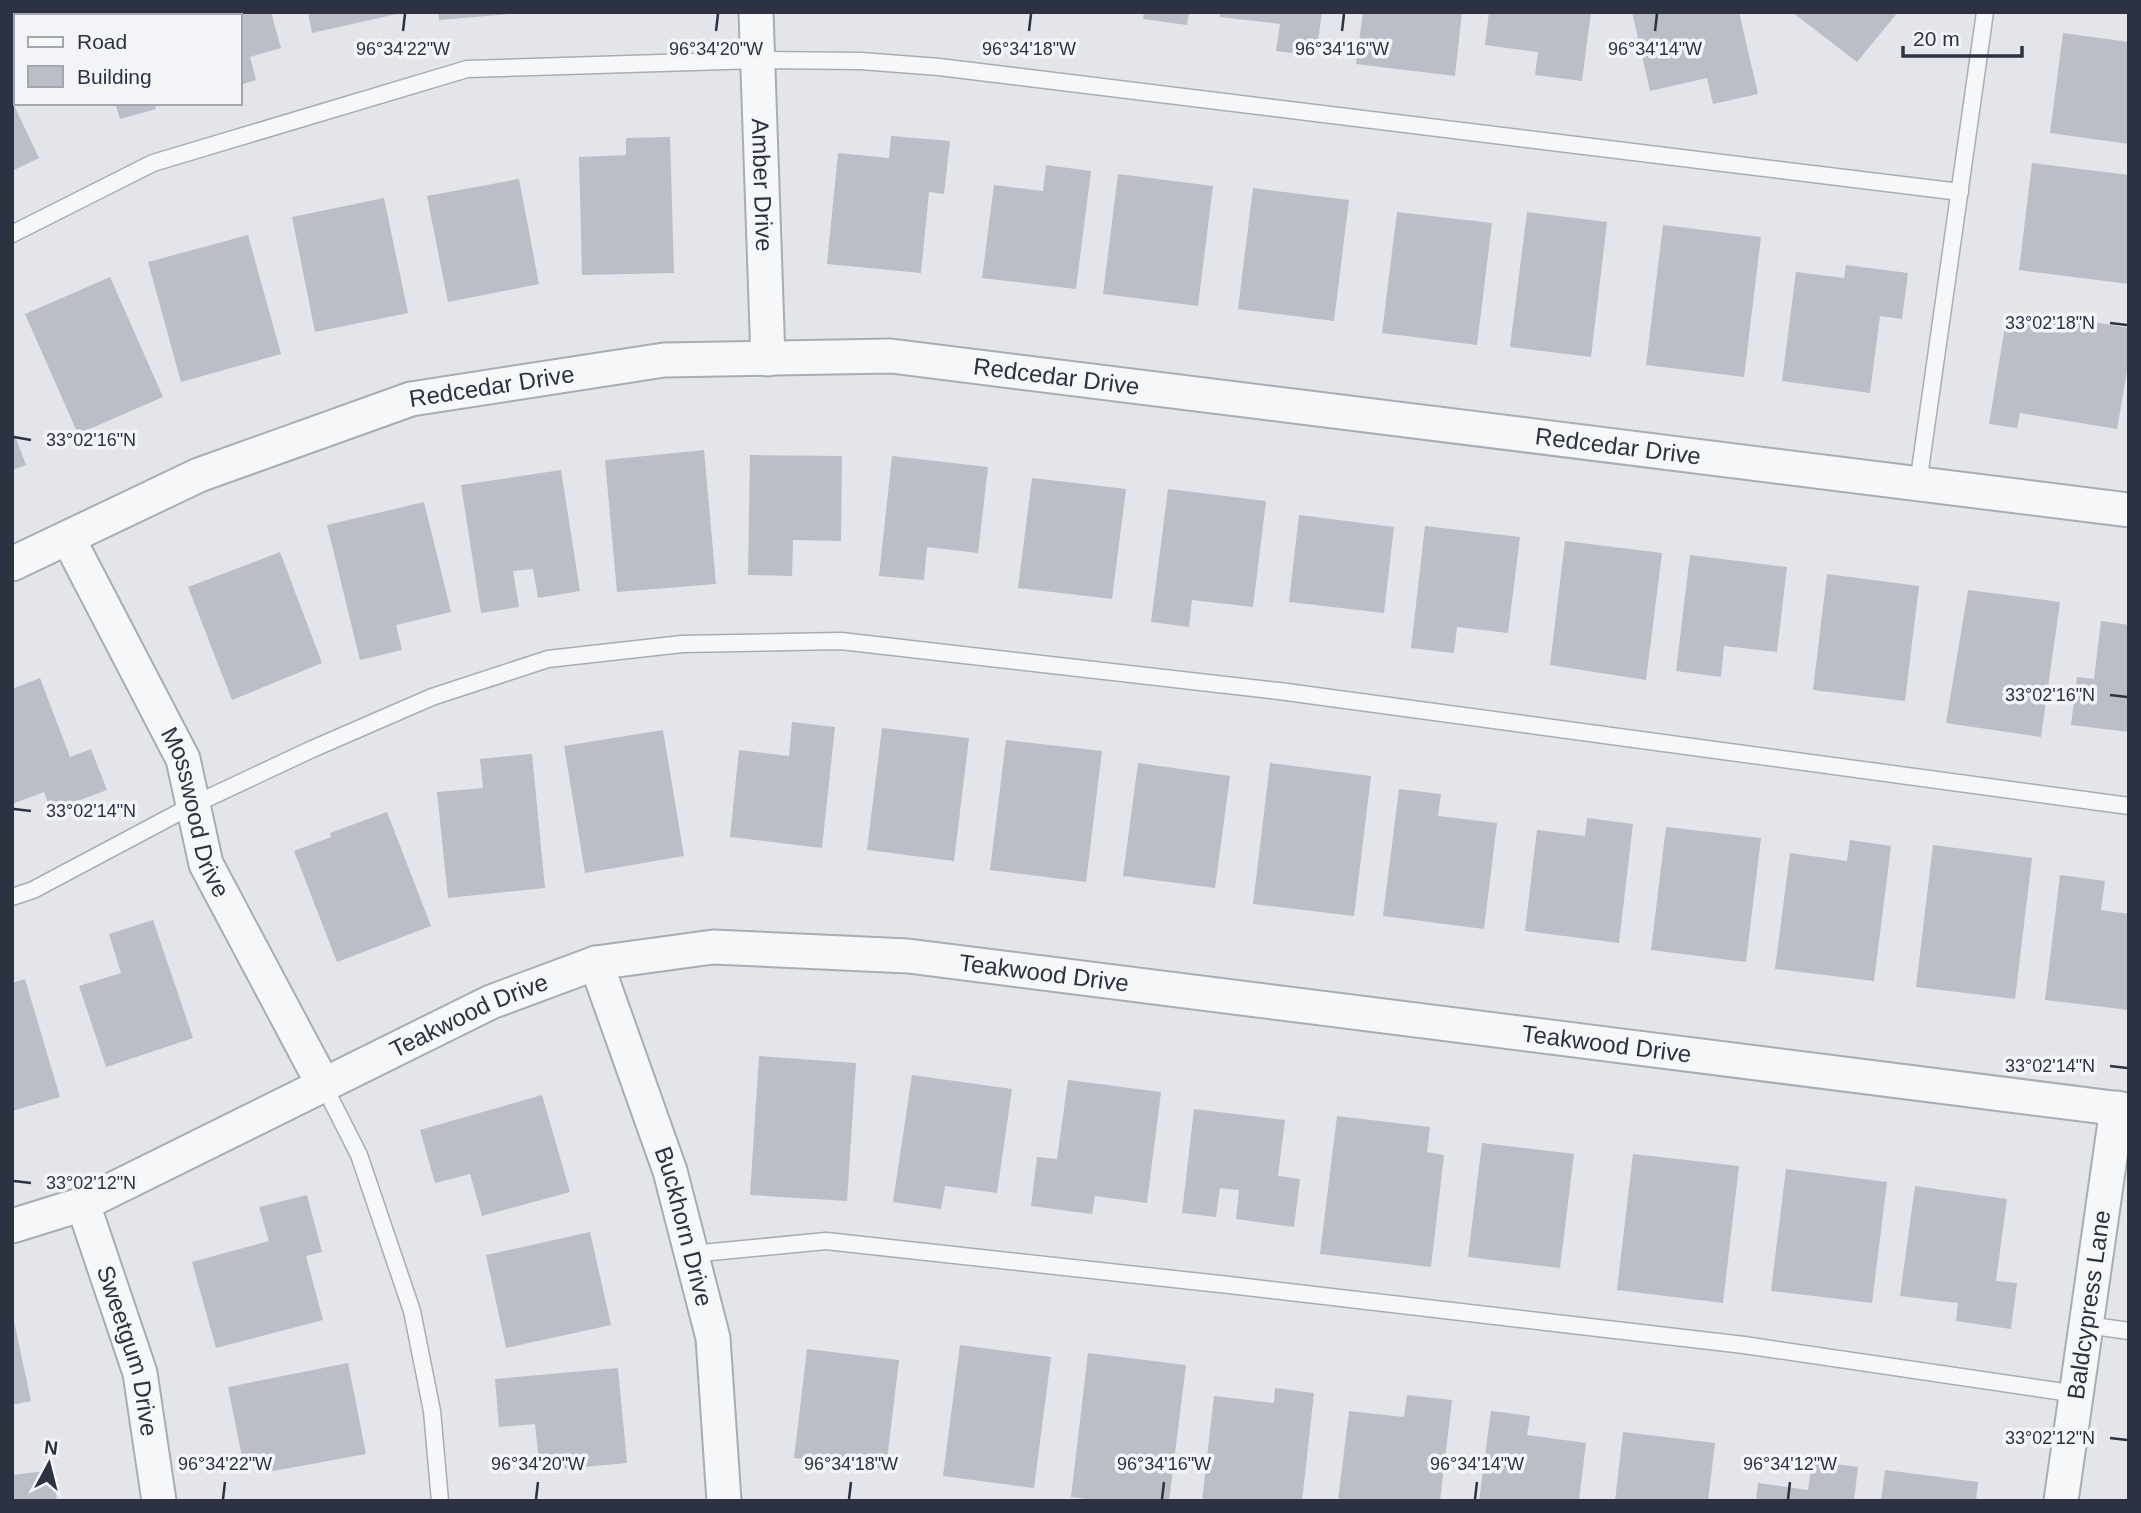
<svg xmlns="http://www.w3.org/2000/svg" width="2141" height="1513" viewBox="0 0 2141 1513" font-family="Helvetica,sans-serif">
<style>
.building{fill:#bbbec7}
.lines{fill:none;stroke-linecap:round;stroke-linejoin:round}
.service-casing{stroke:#a8acb4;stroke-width:19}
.minor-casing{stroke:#a8acb4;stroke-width:37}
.service{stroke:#f6f7f9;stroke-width:16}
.minor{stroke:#f6f7f9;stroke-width:33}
.ticks{fill:none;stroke:#2c3242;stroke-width:2.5}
.labels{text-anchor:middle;stroke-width:7;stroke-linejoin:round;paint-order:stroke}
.street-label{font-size:24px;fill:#2c3242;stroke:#f3f4f8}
.ticks-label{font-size:18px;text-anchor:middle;fill:#2c3242;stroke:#f3f4f8;stroke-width:7;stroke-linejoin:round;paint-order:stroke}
</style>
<rect width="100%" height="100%" fill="#e3e5ea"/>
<g class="building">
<polygon points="76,12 128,12 129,16 67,16"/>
<polygon points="172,12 271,12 281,48 250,57 256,80 240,85 240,16 173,16"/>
<polygon points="308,12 401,12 401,13 312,33"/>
<polygon points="438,12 511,12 511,14 439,20"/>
<polygon points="1144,12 1189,12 1187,25 1143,19"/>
<polygon points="1220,12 1322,12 1316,56 1276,51 1280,24 1220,17"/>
<polygon points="1363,12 1462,12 1455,76 1356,64"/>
<polygon points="1489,12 1591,12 1582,81 1535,75 1538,52 1485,45"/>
<polygon points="1632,12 1739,12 1758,94 1713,104 1707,78 1650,91"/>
<polygon points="1792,12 1898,12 1857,62"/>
<polygon points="2063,33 2129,42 2129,144 2050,133"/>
<polygon points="12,101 39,158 12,171"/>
<polygon points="115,103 154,103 156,109 120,119"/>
<polygon points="891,136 950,141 944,194 929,192 921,273 827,264 838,153 889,158"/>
<polygon points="670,137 674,273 582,275 579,157 626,155 626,138"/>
<polygon points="2032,163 2129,175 2129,284 2019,270"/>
<polygon points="1046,165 1091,171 1076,289 982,278 994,185 1043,191"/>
<polygon points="1118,174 1213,186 1198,306 1103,294"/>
<polygon points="519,179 539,284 448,302 427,196"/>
<polygon points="1253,188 1349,200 1334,321 1238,309"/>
<polygon points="384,198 408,313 315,332 292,217"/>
<polygon points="1397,212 1492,223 1477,345 1382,333"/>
<polygon points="1527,212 1607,222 1591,357 1510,347"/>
<polygon points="1663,225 1761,237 1744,377 1646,365"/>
<polygon points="248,235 281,354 181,382 148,262"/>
<polygon points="1846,265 1908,273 1902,319 1880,316 1870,393 1782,381 1796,272 1844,278"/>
<polygon points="110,277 163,397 78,434 25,314"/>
<polygon points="2039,313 2129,328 2129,360 2117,429 2020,413 2017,428 1989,424 2006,320 2037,325"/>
<polygon points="12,428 26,465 12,470"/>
<polygon points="704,450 716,584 617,592 605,460"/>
<polygon points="750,455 842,456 841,541 793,540 792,576 748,575"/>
<polygon points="892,456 988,467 978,553 927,547 924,580 879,576"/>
<polygon points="561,470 580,591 538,598 533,569 513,571 519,607 481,613 461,485"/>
<polygon points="1032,478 1126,489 1112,599 1018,588"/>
<polygon points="1168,489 1266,501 1253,607 1192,600 1189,627 1151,622"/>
<polygon points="424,502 451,612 396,625 402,650 360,660 327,525"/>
<polygon points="1299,515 1394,527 1384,613 1289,602"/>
<polygon points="1425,526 1520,537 1508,633 1457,627 1454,653 1411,648"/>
<polygon points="1565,541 1662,553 1646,680 1550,665"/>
<polygon points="280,552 322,663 232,700 188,587"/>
<polygon points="1690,555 1787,567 1777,652 1724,646 1721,677 1676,671"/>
<polygon points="1827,574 1919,586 1905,701 1813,690"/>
<polygon points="1968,590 2060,602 2041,737 1946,723"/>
<polygon points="2101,621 2129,625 2129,732 2071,725 2077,677 2094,679"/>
<polygon points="40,678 70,757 91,749 107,790 51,811 44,792 12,804 12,689"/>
<polygon points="792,722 835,727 822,848 730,837 739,750 789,756"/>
<polygon points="882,728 969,738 954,861 867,850"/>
<polygon points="663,730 684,856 585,873 564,746"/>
<polygon points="1006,740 1102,751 1086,882 990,870"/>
<polygon points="532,754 545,888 448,898 437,792 483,788 480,759"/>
<polygon points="1138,763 1230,776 1215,888 1123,876"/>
<polygon points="1270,763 1371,776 1354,916 1253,904"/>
<polygon points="1399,789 1441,794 1438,816 1497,823 1484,929 1383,916"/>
<polygon points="387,812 431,926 337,962 294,851 331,837 330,833"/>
<polygon points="1587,818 1633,824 1619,943 1525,931 1537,830 1585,836"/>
<polygon points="1666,827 1761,838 1746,962 1651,950"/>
<polygon points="1850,840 1891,846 1874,981 1775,969 1790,853 1847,861"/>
<polygon points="1933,845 2032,858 2015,999 1916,987"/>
<polygon points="2060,875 2105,881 2101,910 2129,914 2129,1010 2045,1000"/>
<polygon points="153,920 193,1038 106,1067 79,986 121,973 109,934"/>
<polygon points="25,979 60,1097 12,1111 12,983"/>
<polygon points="759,1056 856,1063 847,1201 750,1195"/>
<polygon points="912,1075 1012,1089 997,1193 945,1186 941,1209 893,1202"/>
<polygon points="1068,1080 1161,1092 1147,1203 1095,1196 1092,1214 1031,1206 1037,1157 1057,1159"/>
<polygon points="542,1095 570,1192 482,1216 470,1174 435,1183 420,1130"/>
<polygon points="1194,1109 1285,1120 1278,1176 1300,1179 1294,1227 1236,1219 1239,1190 1220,1188 1216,1217 1182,1213"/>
<polygon points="1337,1116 1430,1127 1427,1152 1444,1155 1431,1267 1320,1254"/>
<polygon points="1482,1143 1574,1154 1560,1268 1468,1257"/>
<polygon points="1633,1154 1739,1166 1723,1303 1617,1290"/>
<polygon points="1786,1169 1887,1182 1872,1303 1771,1291"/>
<polygon points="1915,1186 2007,1199 1996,1281 2017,1283 2011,1329 1956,1321 1958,1303 1900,1296"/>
<polygon points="307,1195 322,1252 306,1256 323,1320 216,1348 192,1262 269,1241 259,1207"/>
<polygon points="590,1232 611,1325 506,1348 486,1255"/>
<polygon points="12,1312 31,1401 12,1405"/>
<polygon points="960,1345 1051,1357 1034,1488 943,1476"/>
<polygon points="807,1349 899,1360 886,1469 794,1458"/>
<polygon points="1088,1353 1186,1365 1169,1501 1103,1501 1071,1497"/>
<polygon points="348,1363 366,1454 268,1472 264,1453 242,1457 228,1387"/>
<polygon points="618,1368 627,1463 540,1471 535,1424 499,1427 495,1379"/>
<polygon points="1275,1388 1314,1393 1302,1501 1202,1501 1214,1396 1274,1403"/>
<polygon points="1407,1395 1452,1400 1440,1501 1338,1501 1349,1411 1404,1417"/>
<polygon points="1491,1411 1530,1416 1527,1435 1586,1443 1579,1501 1479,1501"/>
<polygon points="1623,1432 1715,1443 1708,1501 1615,1501"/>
<polygon points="1812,1461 1858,1467 1854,1501 1756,1501 1758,1483 1808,1490"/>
<polygon points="54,1470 57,1501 12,1501 12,1475"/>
<polygon points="1885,1470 1978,1482 1976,1501 1881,1501"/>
</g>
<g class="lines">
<defs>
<g id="service">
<polyline points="12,234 153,163 467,69 757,60 861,61 939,67 1960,192"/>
<polyline points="1918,484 1985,12"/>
<polyline points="12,897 33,890 193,805 310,750 432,697 548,659 682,644 841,641 1279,691 2129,806"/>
<polyline points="324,1086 359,1155 412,1311 432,1411 440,1501"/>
<polyline points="691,1254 826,1241 1229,1285 1744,1345 2077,1394"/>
<polyline points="2087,1325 2129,1331"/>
</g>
<g id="minor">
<path id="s1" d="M756 12 768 359"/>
<path id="s2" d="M68 538 183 759 206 864 324 1086"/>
<path id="s3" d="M12 564 199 475 411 399 664 360 891 356 2129 510"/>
<path id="s4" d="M596 963 670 1171 713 1338 724 1501"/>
<path id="s5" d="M83 1204 140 1373 159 1501"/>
<path id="s6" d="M12 1226 83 1204 491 1002 596 963 713 947 908 956 2129 1110"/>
<path id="s7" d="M2061 1501 2117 1108"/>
</g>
</defs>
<use href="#service" class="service-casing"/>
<use href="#minor" class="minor-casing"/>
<use href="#service" class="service"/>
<use href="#minor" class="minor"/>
</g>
<path class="ticks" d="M403 31 405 14M716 31 718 14M1029 31 1031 14M1342 31 1344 14M1655 31 1657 14M2110 323 2127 325M14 437 31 440M2110 695 2127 697M14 809 31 811M2110 1066 2127 1068M14 1181 31 1183M2110 1438 2127 1440M223 1499 225 1482M536 1499 538 1482M849 1499 851 1482M1162 1499 1164 1482M1475 1499 1477 1482M1788 1499 1790 1482"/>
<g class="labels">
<g class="street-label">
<text dy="8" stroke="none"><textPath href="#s1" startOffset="173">Amber Drive</textPath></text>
<text dy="8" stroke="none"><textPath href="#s3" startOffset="1082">Redcedar Drive</textPath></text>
<text dy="8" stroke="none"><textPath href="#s3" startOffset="514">Redcedar Drive</textPath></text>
<text dy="8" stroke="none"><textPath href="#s3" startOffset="1648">Redcedar Drive</textPath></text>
<text dy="8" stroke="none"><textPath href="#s2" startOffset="304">Mosswood Drive</textPath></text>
<text dy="8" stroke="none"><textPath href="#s6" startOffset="1092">Teakwood Drive</textPath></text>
<text dy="8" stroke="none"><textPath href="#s6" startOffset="504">Teakwood Drive</textPath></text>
<text dy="8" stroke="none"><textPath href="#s6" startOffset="1659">Teakwood Drive</textPath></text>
<text dy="8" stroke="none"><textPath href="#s4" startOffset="278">Buckhorn Drive</textPath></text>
<text dy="8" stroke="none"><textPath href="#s7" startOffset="198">Baldcypress Lane</textPath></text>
<text dy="8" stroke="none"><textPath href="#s5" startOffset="154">Sweetgum Drive</textPath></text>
</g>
</g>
<g class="ticks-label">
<text x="403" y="55">96°34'22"W</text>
<text x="716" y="55">96°34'20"W</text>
<text x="1029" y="55">96°34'18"W</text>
<text x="1342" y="55">96°34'16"W</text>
<text x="1655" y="55">96°34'14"W</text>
<text x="2050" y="329">33°02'18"N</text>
<text x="91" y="446">33°02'16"N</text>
<text x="2050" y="701">33°02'16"N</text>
<text x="91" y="817">33°02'14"N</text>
<text x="2050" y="1072">33°02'14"N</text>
<text x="91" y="1189">33°02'12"N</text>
<text x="2050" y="1444">33°02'12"N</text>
<text x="225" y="1470">96°34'22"W</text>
<text x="538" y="1470">96°34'20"W</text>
<text x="851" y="1470">96°34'18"W</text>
<text x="1164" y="1470">96°34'16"W</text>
<text x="1477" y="1470">96°34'14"W</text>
<text x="1790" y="1470">96°34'12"W</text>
</g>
<rect width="2141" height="1513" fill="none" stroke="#2c3242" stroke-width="28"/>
<rect x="14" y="14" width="228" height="91" fill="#f3f4f8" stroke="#a3a6af" stroke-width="2"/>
<rect x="28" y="37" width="35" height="10" fill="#f6f7f9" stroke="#a3a6af" stroke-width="2"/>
<text x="77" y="49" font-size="21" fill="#2c3242">Road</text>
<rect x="28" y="66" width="35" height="21" fill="#bbbec7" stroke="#a3a6af" stroke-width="2"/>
<text x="77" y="84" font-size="21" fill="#2c3242">Building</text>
<g transform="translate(49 1464) rotate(7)" stroke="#f3f4f8" stroke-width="5" paint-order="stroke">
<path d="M0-5L12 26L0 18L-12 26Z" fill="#2c3242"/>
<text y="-10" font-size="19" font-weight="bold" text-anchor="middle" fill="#2c3242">N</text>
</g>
<path d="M1903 46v10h119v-10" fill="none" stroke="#2c3242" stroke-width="3.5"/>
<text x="1913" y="46" font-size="21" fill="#2c3242" stroke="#f3f4f8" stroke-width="5" paint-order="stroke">20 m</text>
</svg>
